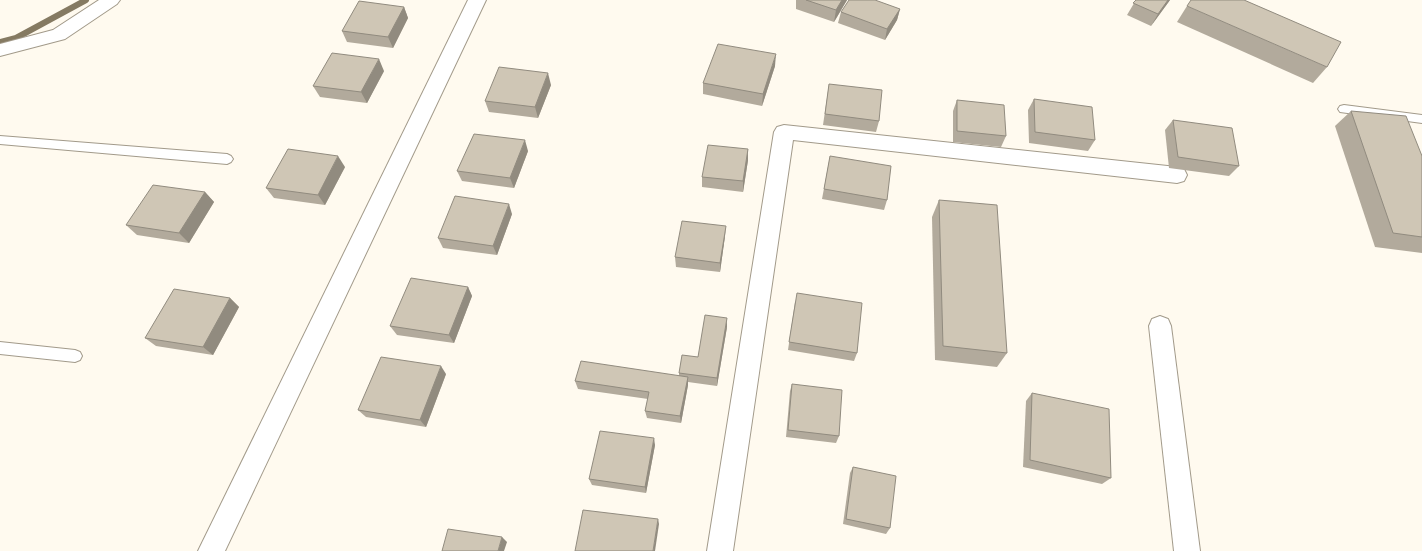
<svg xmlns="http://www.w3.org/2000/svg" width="1422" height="551" viewBox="0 0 1422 551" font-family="Ubuntu,sans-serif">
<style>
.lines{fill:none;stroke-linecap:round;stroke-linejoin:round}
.stream{stroke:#857a62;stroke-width:6}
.lane-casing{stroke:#a29a8a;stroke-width:2}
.street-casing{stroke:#a29a8a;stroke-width:2}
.lane{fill:#fff;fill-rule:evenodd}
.street{fill:#fff;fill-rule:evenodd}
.wall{fill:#b2aa9c}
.shaded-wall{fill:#918b7f}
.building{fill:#cfc6b5;stroke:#918b7f}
</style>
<rect width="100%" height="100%" fill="#fffaef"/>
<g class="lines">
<polyline class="stream" points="0,42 16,38 86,0"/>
<defs>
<g id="lane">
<polygon points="1344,105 1422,115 1422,123 1340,112 1338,109 1340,106"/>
<polygon points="0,136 227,154 231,156 233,159 231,162 227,164 0,144"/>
<polygon points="0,342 75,350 80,352 82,356 80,360 75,362 0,354"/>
</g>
<g id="street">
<polygon points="99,0 120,0 117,4 65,39 0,56 0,44 53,30"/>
<polygon points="468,0 486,0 225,551 198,551"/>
<polygon points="784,125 1177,167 1184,169 1187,175 1184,181 1177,183 793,140 733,551 707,551 774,132 777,127"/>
<polygon points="1160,316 1168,319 1171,326 1200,551 1174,551 1149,326 1152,319"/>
</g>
</defs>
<use href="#lane" class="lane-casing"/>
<use href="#street" class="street-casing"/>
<use href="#lane" class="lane"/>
<use href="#street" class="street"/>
</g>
<g class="wall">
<polygon points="796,0 847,0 834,22 796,9"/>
<polygon points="1136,0 1170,0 1151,26 1127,15"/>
<polygon points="1187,6 1327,67 1313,83 1177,22"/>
<polygon points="404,7 408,18 393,48 347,42 342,31"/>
<polygon points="900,9 897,20 885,40 838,23 841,12"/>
<polygon points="775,66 762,106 703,94 703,83"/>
<polygon points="384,71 367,103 320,97 313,86"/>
<polygon points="829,84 879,121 876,132 823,125"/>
<polygon points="551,85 538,118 489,112 485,101"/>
<polygon points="1034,99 1095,140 1088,151 1029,143 1028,110"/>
<polygon points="957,100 1006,136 1001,147 953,142 953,111"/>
<polygon points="1351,111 1422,156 1422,253 1375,247 1335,126"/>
<polygon points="1173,120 1239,166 1229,176 1169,168 1165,130"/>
<polygon points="748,149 748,160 743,192 702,187 702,177"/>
<polygon points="528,151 514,188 462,181 457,171"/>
<polygon points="830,156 887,200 884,210 822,199"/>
<polygon points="345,167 325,205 274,198 266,188"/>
<polygon points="205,192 214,202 189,243 137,235 126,225"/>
<polygon points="939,200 1007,353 997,367 935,360 932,217"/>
<polygon points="512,214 497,255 443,248 438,238"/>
<polygon points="725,236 720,272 676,267 675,257"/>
<polygon points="468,287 472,296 454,343 397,335 390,326"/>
<polygon points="230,298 239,307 213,355 156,346 145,338"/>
<polygon points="795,302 857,353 854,361 788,350"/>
<polygon points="727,327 717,386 688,382 688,385 681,423 647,418 645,411 648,399 578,389 575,381 679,376 679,373 698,357"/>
<polygon points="446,374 426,427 366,417 358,410"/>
<polygon points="792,384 839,436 836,443 786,437 790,391"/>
<polygon points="1032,393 1111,478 1102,484 1023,467 1026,401"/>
<polygon points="655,445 646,493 592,485 589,479"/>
<polygon points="853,467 890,528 886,534 843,524 850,473"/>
</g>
<g class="shaded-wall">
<polygon points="842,0 847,0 834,22 836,10"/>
<polygon points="1168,0 1170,0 1151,26 1158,14"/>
<polygon points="404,7 408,18 393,48 388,37"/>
<polygon points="900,9 897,20 885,40 887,29"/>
<polygon points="776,54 775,66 762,106 763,94"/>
<polygon points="379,59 384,71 367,103 361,92"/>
<polygon points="548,73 551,85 538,118 535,107"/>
<polygon points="525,140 528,151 514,188 510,178"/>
<polygon points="748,149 748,160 743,192 743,181"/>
<polygon points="338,156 345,167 325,205 318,195"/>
<polygon points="205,192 214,202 189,243 179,233"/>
<polygon points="509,204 512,214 497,255 493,246"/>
<polygon points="726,226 725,236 720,272 720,263"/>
<polygon points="468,287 472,296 454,343 449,335"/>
<polygon points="230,298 239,307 213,355 203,347"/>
<polygon points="727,318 727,327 717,386 717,378"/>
<polygon points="441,366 446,374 426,427 420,420"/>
<polygon points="688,377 688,385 681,423 680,416"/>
<polygon points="654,438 655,445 646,493 645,487"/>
<polygon points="658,519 659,524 655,551 653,551"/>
<polygon points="502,537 507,542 504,551 498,551"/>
</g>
<g class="building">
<polygon points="806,0 842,0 836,10"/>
<polygon points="849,0 875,0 900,9 887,29 841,12"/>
<polygon points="1136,0 1168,0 1158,14 1133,3"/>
<polygon points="1191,0 1244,0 1341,42 1327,67 1187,6"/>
<polygon points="359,1 404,7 388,37 342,31"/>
<polygon points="718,44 776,54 763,94 703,83"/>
<polygon points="332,53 379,59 361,92 313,86"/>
<polygon points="499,67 548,73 535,107 485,101"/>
<polygon points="829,84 882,90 879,121 825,114"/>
<polygon points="1034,99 1092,107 1095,140 1035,132"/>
<polygon points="957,100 1004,105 1006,136 957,131"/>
<polygon points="1351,111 1406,116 1422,156 1422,237 1393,233"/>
<polygon points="1173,120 1232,128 1239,166 1178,157"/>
<polygon points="474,134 525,140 510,178 457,171"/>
<polygon points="708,145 748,149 743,181 702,177"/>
<polygon points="288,149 338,156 318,195 266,188"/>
<polygon points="830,156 891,166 887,200 824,189"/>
<polygon points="153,185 205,192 179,233 126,225"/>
<polygon points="455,196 509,204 493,246 438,238"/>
<polygon points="939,200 997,205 1007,353 943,346"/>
<polygon points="682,221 726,226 720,263 675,257"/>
<polygon points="411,278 468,287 449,335 390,326"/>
<polygon points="174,289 230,298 203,347 145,338"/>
<polygon points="797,293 862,303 857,353 789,342"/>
<polygon points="705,315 727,318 717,378 679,373 682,355 698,357"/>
<polygon points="381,357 441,366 420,420 358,410"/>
<polygon points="581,361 688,377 680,416 645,411 649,392 575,381"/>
<polygon points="792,384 842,390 839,436 788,430"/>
<polygon points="1032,393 1109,409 1111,478 1030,460"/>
<polygon points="600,431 654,438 645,487 589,479"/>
<polygon points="853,467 896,476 890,528 846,519"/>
<polygon points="583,510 658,519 653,551 575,551"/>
<polygon points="448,529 502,537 498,551 442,551"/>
</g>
</svg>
